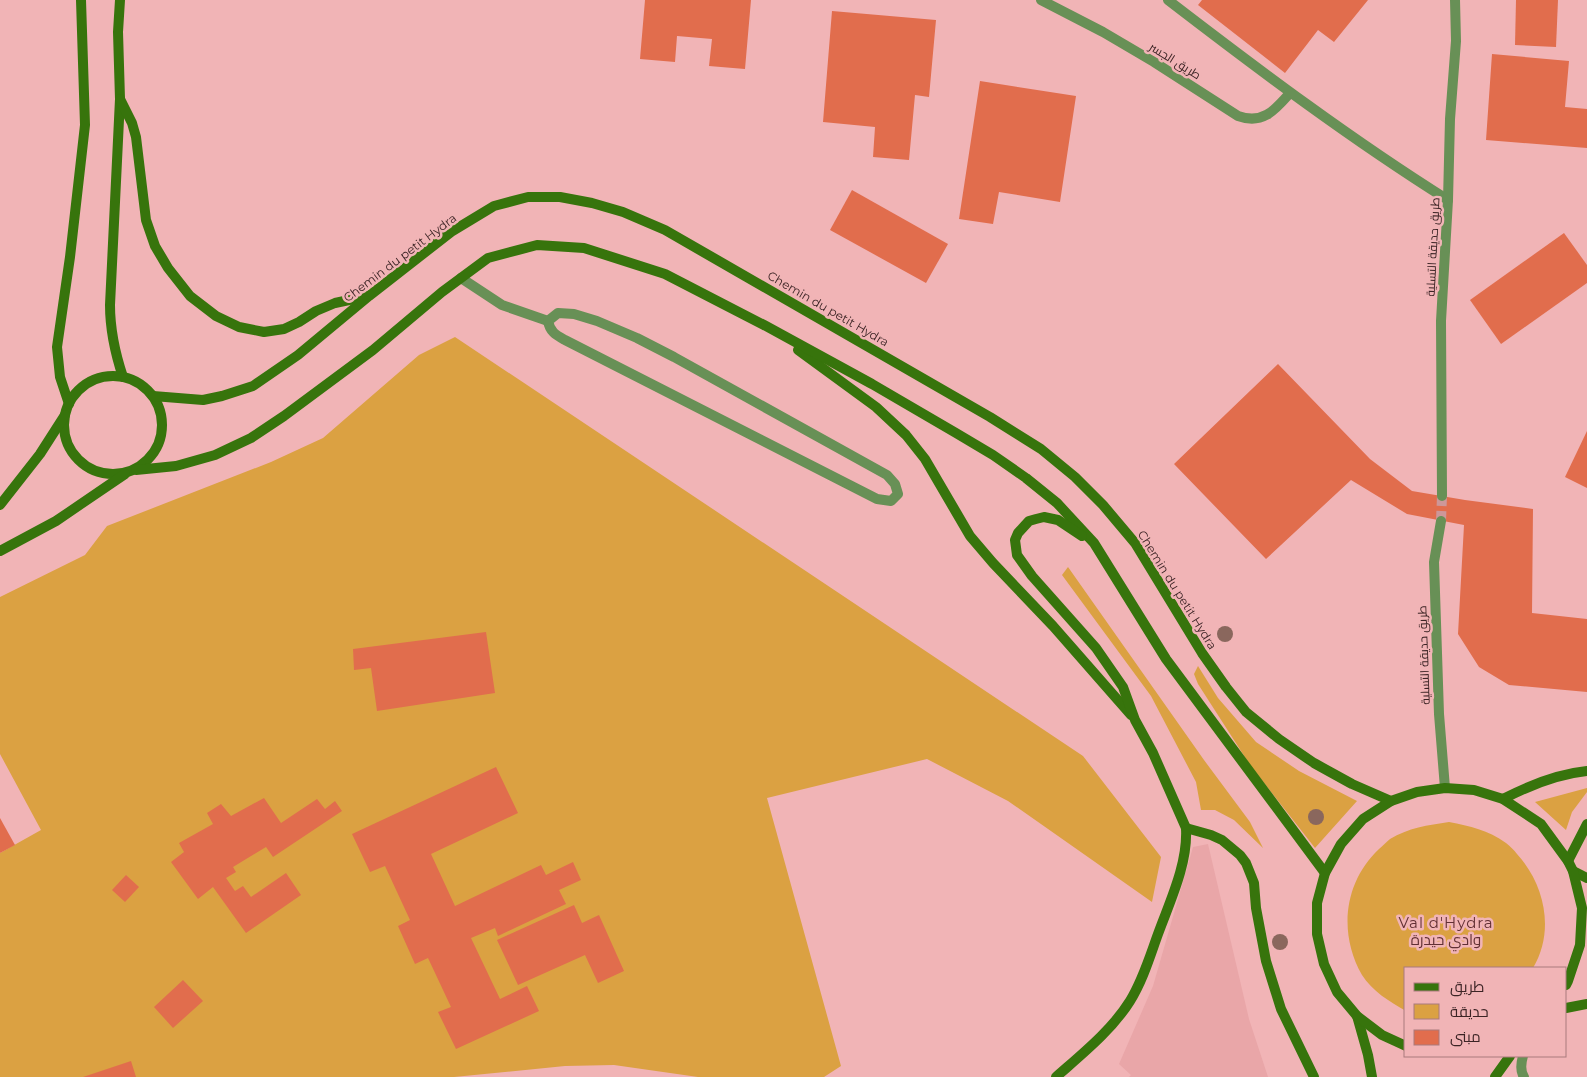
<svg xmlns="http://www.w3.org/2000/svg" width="1587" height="1077" viewBox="0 0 1587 1077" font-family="Montserrat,Cairo,sans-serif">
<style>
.built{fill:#e9a6a8}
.green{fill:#dba142}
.building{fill:#e16d4d}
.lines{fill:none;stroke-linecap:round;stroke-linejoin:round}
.street-tunnel{stroke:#cd9799;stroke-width:10;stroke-dasharray:10 5;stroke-linecap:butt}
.lane{stroke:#689056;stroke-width:10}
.street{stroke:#689056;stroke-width:10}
.secondary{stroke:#37740c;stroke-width:10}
.tree{fill:#8a675d}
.labels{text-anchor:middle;stroke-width:5;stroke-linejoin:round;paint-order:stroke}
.street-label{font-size:12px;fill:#3c2425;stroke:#f1b4b6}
.quarter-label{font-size:15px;letter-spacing:1px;fill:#623034;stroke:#f1b4b6}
</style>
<rect width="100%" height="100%" fill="#f1b4b6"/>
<polygon class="built" points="1208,844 1249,1019 1268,1077 1129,1077 1131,1075 1119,1064 1153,986 1193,847"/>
<g class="green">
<polygon points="455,337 1083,756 1161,857 1152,902 1008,801 927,759 767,798 841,1066 824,1077 698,1077 614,1065 565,1066 454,1077 0,1077 0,853 41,830 0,754 0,597 85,555 107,526 271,462 323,438 419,355"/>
<polygon points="1068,567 1204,760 1250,822 1263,848 1234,820 1215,810 1201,810 1196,782 1151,696 1062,575"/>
<polygon points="1198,666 1218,698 1256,742 1299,771 1357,801 1315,848 1250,765 1198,684 1194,674"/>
<polygon points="1587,788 1587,792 1572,812 1566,830 1535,802"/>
<path d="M1449 822C1470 826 1488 830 1506 843 1510 846 1514 850 1517 854 1545 885 1555 931 1533 968H1406V1011C1390 1002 1372 991 1362 975 1338 933 1344 882 1379 849 1383 846 1386 842 1390 839 1408 828 1428 825 1449 822Z"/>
</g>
<g class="building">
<polygon points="645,0 751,0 745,69 709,66 712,39 677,36 675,62 640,59"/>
<polygon points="1202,0 1368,0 1334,42 1318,30 1285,73 1198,5"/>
<polygon points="1516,0 1558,0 1556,47 1515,45"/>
<polygon points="832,11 936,20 929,97 915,95 909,160 873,157 875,127 823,122"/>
<polygon points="1492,54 1569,61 1565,107 1587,109 1587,148 1486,140"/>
<polygon points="980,81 1076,96 1060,202 999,192 993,224 959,219"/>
<polygon points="852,190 948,244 926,283 830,230"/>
<polygon points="1564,233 1587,265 1587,283 1501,344 1470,300"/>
<polygon points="1278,364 1370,459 1412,491 1465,500 1533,509 1532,613 1587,619 1587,692 1509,685 1479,667 1458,634 1464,525 1407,514 1351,480 1266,559 1174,464"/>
<polygon points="1587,431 1587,488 1565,477"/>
<polygon points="486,632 495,693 377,711 371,668 354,670 353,649"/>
<polygon points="496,767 518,813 431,854 455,906 541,865 546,875 573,862 581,880 559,890 566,904 498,936 495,928 471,938 500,999 527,986 539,1011 456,1049 438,1012 451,1007 428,958 415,964 398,926 410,920 385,866 370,872 352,834"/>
<polygon points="264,798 281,823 317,799 325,809 335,801 342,811 273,857 266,847 233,867 236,872 226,878 235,891 243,886 251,897 286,873 301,895 246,933 213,887 198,899 171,862 184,852 179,843 213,824 207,813 221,804 231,816"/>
<polygon points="0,818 15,845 0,853"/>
<polygon points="126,875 139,887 125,902 112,890"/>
<polygon points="574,905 582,923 599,915 624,971 598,983 585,955 518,985 497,940"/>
<polygon points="183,980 203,1001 173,1028 154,1007"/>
<polygon points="131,1061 136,1077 83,1077"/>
</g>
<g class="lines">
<polyline class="street-tunnel" points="1441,521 1442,496"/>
<g class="lane">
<polyline points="461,278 502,305 548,321"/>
<path d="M558 313 574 314 597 321 637 338 674 357 887 475 895 484 898 494 891 501 877 499 565 340C556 335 550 332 548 321Z"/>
</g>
<g class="street">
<path d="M1041 0 1103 32 1154 62 1238 116C1263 125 1275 110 1290 93"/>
<path d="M1168 0C1259 70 1351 139 1448 200"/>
<polyline points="1442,496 1441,321 1448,200 1450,119 1456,41 1455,0"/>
<polyline points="1441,521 1434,562 1439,714 1445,788"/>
<path d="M1523 1056C1521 1063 1520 1071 1524 1077"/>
</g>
<g class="secondary">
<path d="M120 0 118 32 120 99 110 305C110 330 115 353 123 377"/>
<polyline points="120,99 132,123 136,137 146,220 155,246 168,268 190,296 216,316 239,327 264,332 284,329 299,322 316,311 335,303 368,296"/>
<polyline points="798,350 876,407 906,435 925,459 970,536 993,563 1053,626 1131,715"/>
<circle cx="113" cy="425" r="49"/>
<polyline points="153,396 203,400 222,396 253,386 298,355 369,296 451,232 494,206 528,197 560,197 592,203 623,212 665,230 990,417 1041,449 1075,477 1103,505 1135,543 1202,653 1226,687 1246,712 1279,739 1314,763 1352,784 1391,801"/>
<polyline points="69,404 60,377 57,347 70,257 85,125 81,0"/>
<polyline points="136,470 176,466 215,455 251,438 284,416 373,350 442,292 488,258 537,245 584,248 665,274 764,325 872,384 956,433 993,455 1026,478 1057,503 1094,543 1166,659 1325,873"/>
<polyline points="0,505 40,454 65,415"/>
<polyline points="0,551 56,521 125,474"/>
<path d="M1503 799C1530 785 1557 774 1587 771"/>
<polyline points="1186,828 1211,835 1222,840 1240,855 1246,863 1254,883 1256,908 1266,961 1281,1009 1314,1077"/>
<polyline points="1568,861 1587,824"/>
<polyline points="1573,871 1587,878"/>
<polyline points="1566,1008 1587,1004"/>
<polyline points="1357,1016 1368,1055 1372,1077"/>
<polyline points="1406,1046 1382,1035 1357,1016 1337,992 1324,964 1317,934 1317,903 1325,873 1341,844 1363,819 1391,801 1417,792 1445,788 1474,790 1503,799 1541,824 1568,861 1573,871 1582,908 1580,945 1568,981 1566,985"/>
<path d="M1056 1077C1082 1054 1112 1030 1130 1001 1143 980 1150 956 1158 934 1170 901 1188 864 1186 828L1153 753 1135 720 1123 687 1096 648 1032 576 1017 555 1015 540 1018 533 1029 521 1036 519 1044 517 1058 520 1082 536"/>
<polyline points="1495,1077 1510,1056"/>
</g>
</g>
<g class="tree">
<circle cx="1225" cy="634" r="8"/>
<circle cx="1316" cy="817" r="8"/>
<circle cx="1280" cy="942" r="8"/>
</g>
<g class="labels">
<g class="street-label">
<text transform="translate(1175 61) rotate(32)" y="4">طريق الجسر</text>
<text transform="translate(1433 247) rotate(-87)" y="4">طريق حديقة التسلية</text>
<text transform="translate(400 258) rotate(-37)" y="4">Chemin du petit Hydra</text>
<text transform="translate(828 309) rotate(30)" y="4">Chemin du petit Hydra</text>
<text transform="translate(1177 590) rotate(58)" y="4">Chemin du petit Hydra</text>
<text transform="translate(1424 655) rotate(-92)" y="4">طريق حديقة التسلية</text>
</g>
<g class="quarter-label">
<text x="1446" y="928">Val d'Hydra<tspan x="1446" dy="17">وادي حيدرة</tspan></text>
</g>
</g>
<rect x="1404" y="967" width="162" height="90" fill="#f1b4b6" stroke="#a97a7c"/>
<rect x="1414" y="983" width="25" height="8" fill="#37740c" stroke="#a97a7c"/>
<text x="1450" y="992" font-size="15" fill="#3c2425">طريق</text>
<rect x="1414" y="1004" width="25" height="15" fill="#dba142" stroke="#a97a7c"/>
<text x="1450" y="1017" font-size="15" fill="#3c2425">حديقة</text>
<rect x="1414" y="1030" width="25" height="15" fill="#e16d4d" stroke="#a97a7c"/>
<text x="1450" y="1042" font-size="15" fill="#3c2425">مبنى</text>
</svg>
